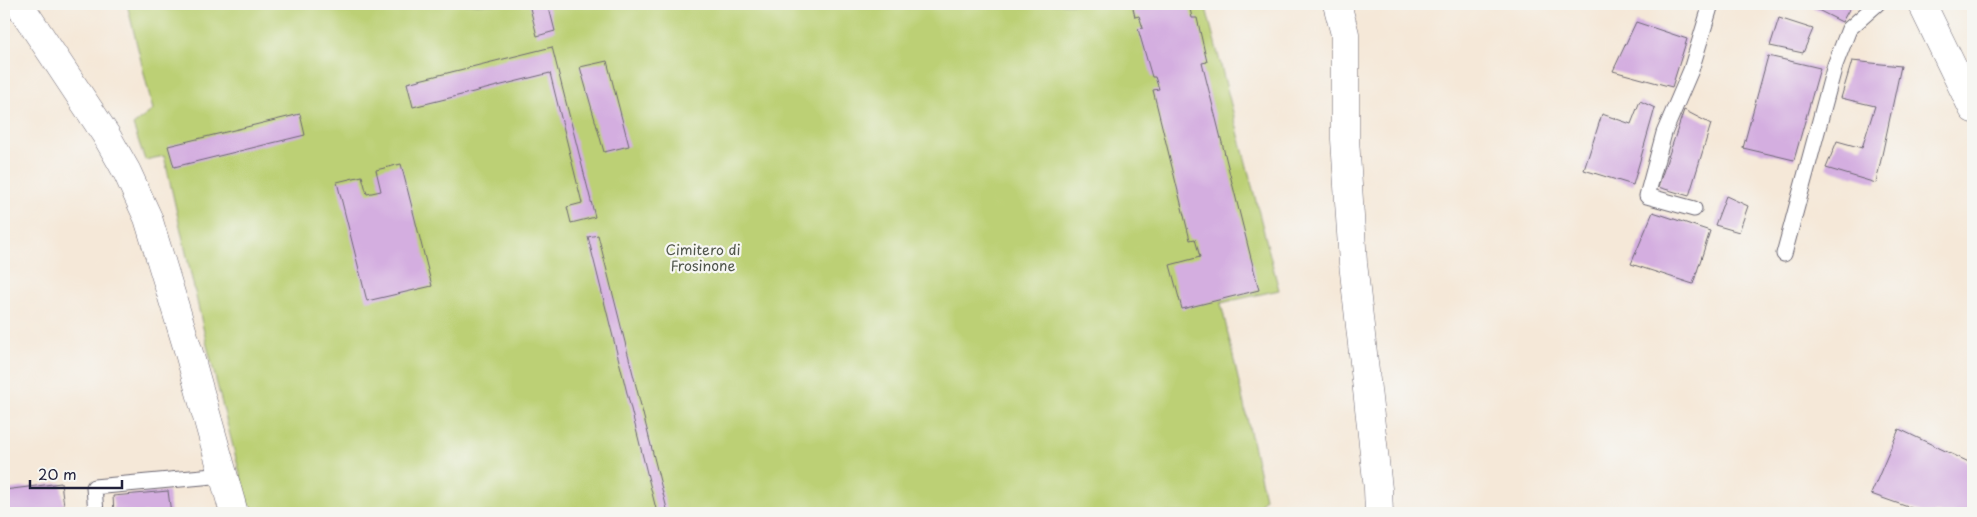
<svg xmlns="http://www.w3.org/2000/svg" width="1977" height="517" viewBox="0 0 1977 517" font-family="'Playpen Sans',sans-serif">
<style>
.green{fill:#bcd074;stroke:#6f7958}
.building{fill:#d4aee0}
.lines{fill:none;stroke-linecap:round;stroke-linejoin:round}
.service-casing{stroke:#6c6772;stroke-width:17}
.minor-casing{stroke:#6c6772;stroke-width:29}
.service{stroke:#fff;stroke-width:15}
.minor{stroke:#fff;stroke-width:28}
.labels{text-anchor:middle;stroke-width:4.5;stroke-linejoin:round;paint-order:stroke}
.park-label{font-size:14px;fill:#50564c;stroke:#f6f6f2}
</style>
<rect width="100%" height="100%" fill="#f6f6f2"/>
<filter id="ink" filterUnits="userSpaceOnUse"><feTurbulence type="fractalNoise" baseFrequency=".02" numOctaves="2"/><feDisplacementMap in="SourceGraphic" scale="10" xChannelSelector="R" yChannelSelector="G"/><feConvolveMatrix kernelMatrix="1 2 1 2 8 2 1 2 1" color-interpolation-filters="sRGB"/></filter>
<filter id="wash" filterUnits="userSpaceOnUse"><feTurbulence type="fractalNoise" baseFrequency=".0096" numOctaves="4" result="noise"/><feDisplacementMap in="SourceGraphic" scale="20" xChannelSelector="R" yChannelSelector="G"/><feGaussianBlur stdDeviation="1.12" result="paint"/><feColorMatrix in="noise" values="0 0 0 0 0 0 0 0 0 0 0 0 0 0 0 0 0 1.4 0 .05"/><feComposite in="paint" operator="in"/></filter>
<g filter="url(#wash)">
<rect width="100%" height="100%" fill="#f5e8d8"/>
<polygon class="green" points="127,4 1205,4 1279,290 1221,303 1265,498 1255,513 250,513 207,345 164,156 145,160 133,125 153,110"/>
<g id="blocks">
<g class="building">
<polygon points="529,4 548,4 555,31 537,36"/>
<polygon points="1132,4 1189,4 1192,18 1197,18 1207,62 1202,63 1259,290 1182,309 1170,265 1200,257 1195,239 1190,240 1153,90 1159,89 1155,77 1152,77 1138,29 1143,28 1139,16 1135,17"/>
<polygon points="1806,4 1852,4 1842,22"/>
<polygon points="1779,18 1813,29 1803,53 1770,46"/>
<polygon points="1636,22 1687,39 1672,87 1613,71"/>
<polygon points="552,47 595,217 571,223 567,207 582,203 550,73 413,107 407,83"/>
<polygon points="1768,56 1820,68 1794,160 1743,148"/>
<polygon points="607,61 629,146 604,152 580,67"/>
<polygon points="1852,61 1901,66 1876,183 1826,168 1837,141 1862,148 1875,106 1841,98"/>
<polygon points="1640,101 1655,108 1633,185 1584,170 1602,114 1631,124"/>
<polygon points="1684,110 1711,124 1689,196 1658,187"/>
<polygon points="300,114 305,135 174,167 168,146"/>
<polygon points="401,164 432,286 367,301 337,182 362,176 367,194 381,191 376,170"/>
<polygon points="1726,196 1748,206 1739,232 1715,225"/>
<polygon points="1653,212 1710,231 1693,284 1631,264"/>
<polygon points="598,235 668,513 657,513 588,237"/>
<polygon points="1899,429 1973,464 1973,498 1969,513 1925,513 1871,494"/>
<polygon points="61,483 65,513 4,513 4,490"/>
<polygon points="168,491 171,513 114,513 113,496"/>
</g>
</g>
</g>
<g filter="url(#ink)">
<use href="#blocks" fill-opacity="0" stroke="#6c6772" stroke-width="1"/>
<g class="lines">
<defs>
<g id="service">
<polyline points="1694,209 1647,196 1664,133 1691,70 1711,4"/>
<polyline points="1784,254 1835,65 1849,29 1877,4"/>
<polyline points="96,513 94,487 224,475"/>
</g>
<g id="minor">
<polyline points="19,4 106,135 127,172 148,218 189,353 234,513"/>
<polyline points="1337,4 1345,34 1345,139 1353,263 1378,489 1379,513"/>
<polyline points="1922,4 1973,109"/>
</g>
</defs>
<use href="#service" class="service-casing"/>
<use href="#minor" class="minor-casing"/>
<use href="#service" class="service"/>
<use href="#minor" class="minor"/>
</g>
</g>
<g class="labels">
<g class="park-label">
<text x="703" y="255">Cimitero di<tspan x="703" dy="16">Frosinone</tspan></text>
</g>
</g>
<rect width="1977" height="517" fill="none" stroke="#f6f6f2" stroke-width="20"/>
<path d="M30 480v8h92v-8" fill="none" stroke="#22223b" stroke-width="2.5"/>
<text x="38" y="480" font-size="15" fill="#22223b" stroke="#f6f6f2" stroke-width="4" paint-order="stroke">20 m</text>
</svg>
